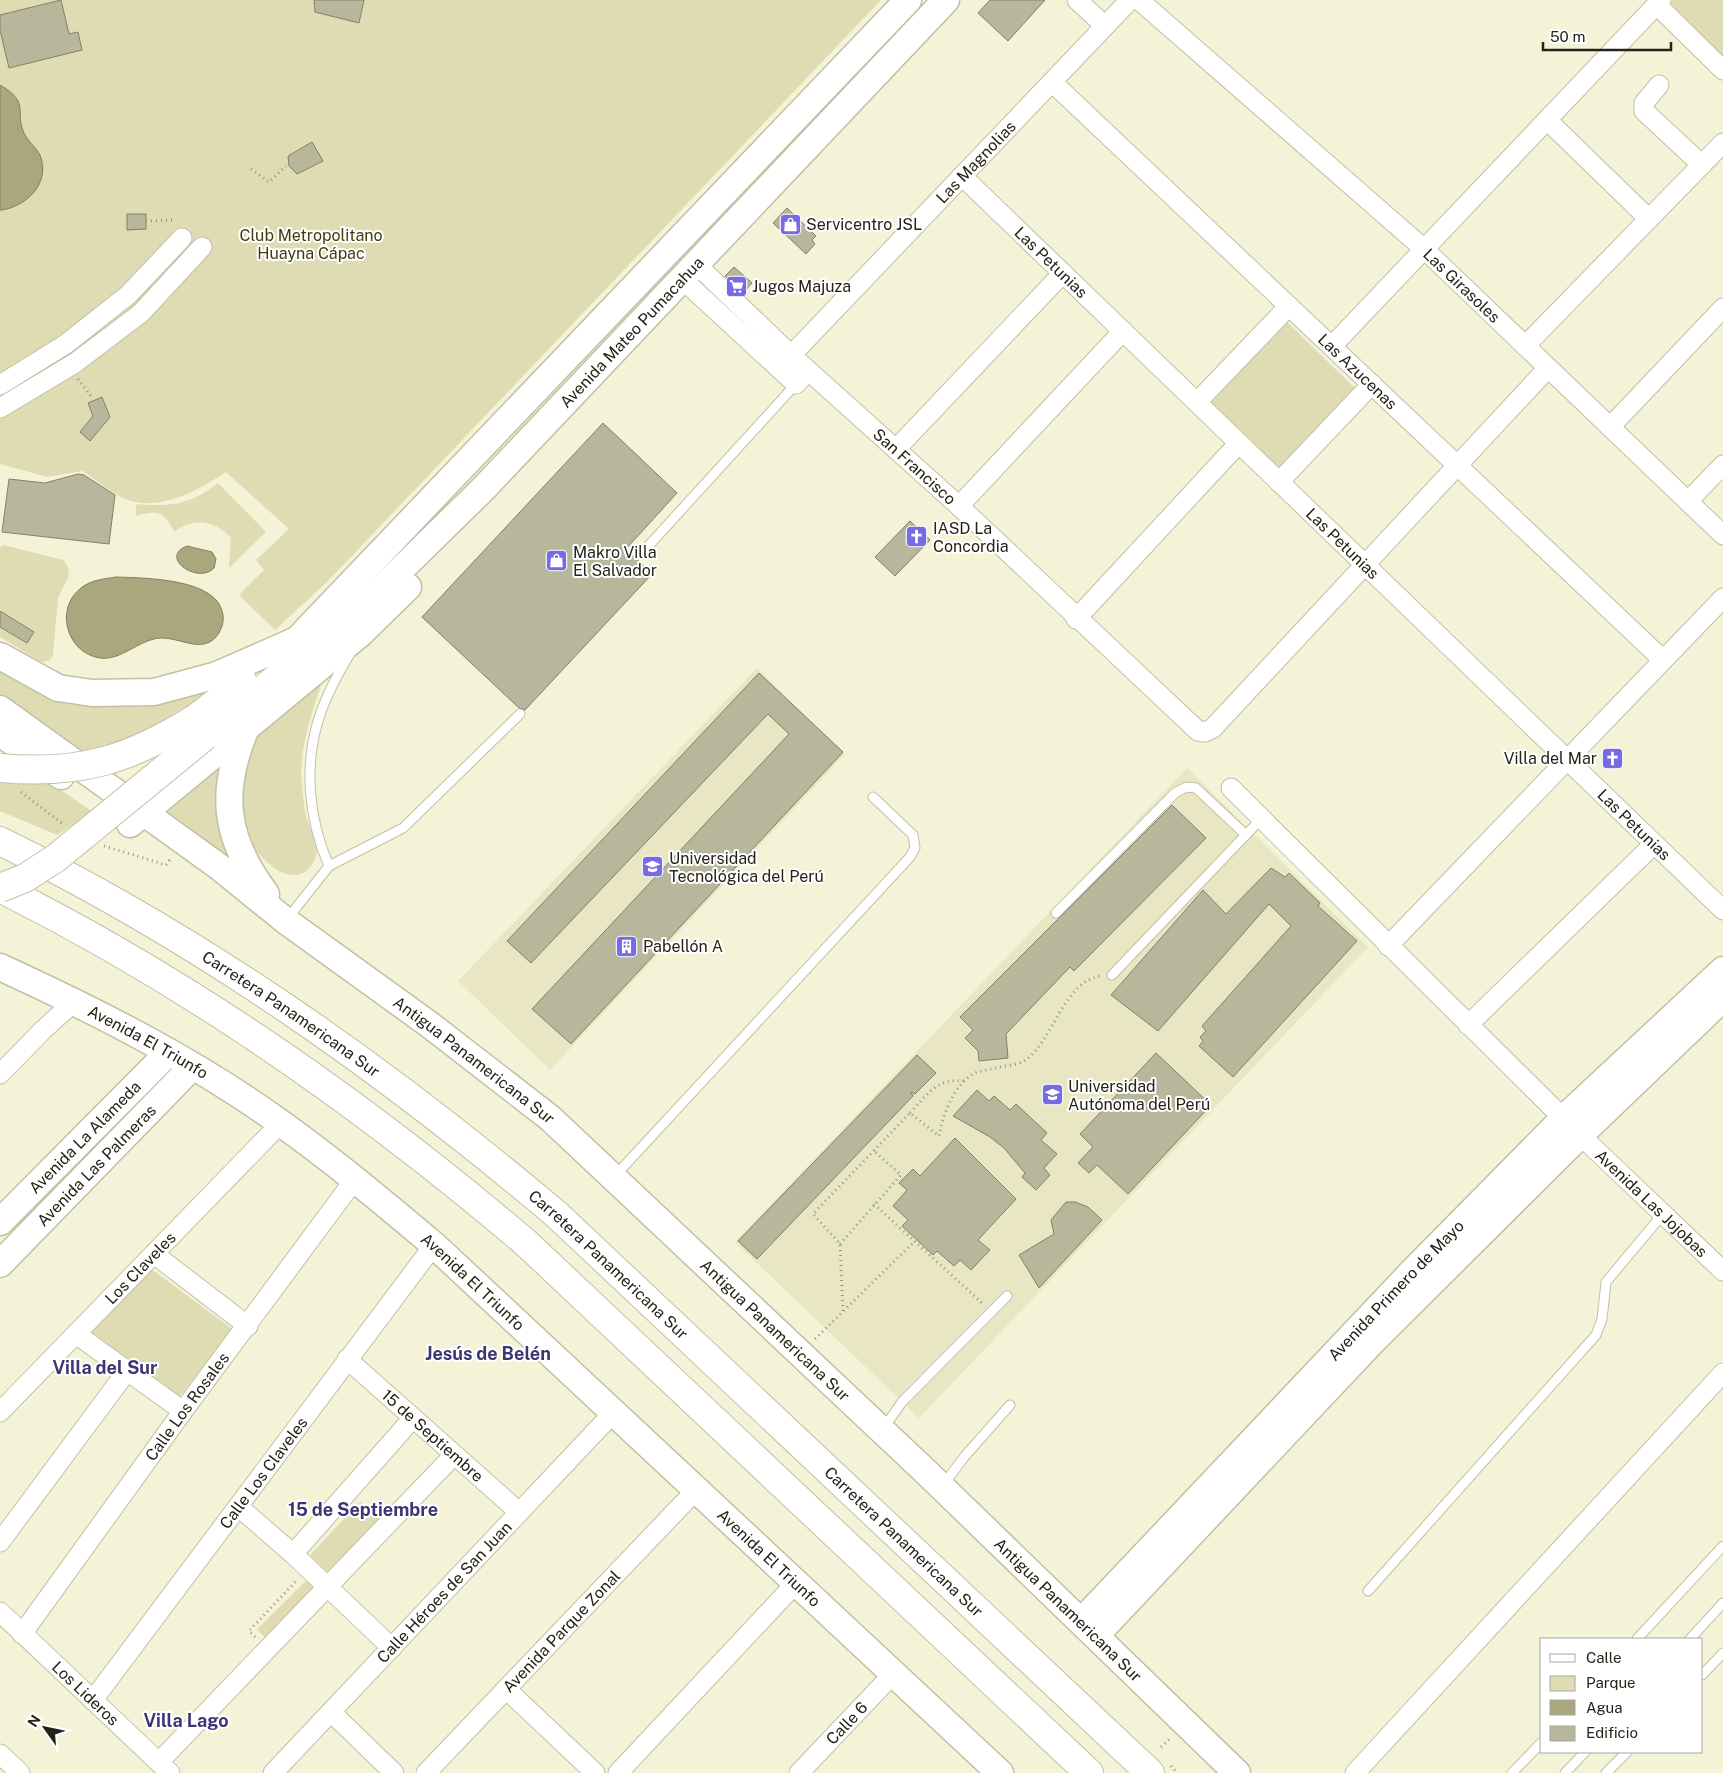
<svg xmlns="http://www.w3.org/2000/svg" width="1723" height="1773" viewBox="0 0 1723 1773" font-family="'Public Sans',sans-serif">
<style>
.built{fill:#e9e7c3}
.green{fill:#dfdcb4}
.water{fill:#aaa77f;stroke:#827f60}
.building{fill:#b8b69b;stroke:#828066}
.lines{fill:none;stroke-linecap:round;stroke-linejoin:round}
.lane-casing{stroke:#c2c0a4;stroke-width:11}
.street-casing{stroke:#c2c0a4;stroke-width:21}
.secondary-casing{stroke:#c2c0a4;stroke-width:29}
.highway-casing{stroke:#c2c0a4;stroke-width:30}
.path{stroke:#979581;stroke-width:3;stroke-dasharray:1 4;stroke-linecap:butt}
.lane{stroke:#fff;stroke-width:9}
.street{stroke:#fff;stroke-width:19}
.secondary{stroke:#fff;stroke-width:26}
.highway{stroke:#fff;stroke-width:28}
.highway-bridge-casing{stroke:#c2c0a4;stroke-width:30;stroke-linecap:butt}
.highway-bridge{stroke:#fff;stroke-width:28}
.labels{text-anchor:middle;stroke-width:4;stroke-linejoin:round;paint-order:stroke}
.street-label{font-size:16px;fill:#232318;stroke:#fff}
.poi-label{font-size:16px;fill:#232318;stroke:#fff;text-anchor:start}
.park-label{font-size:16px;fill:#413d0b;stroke:#fff}
.neighbourhood-label{font-size:18px;font-weight:bold;fill:#3b3773;stroke:#fff}
</style>
<rect width="100%" height="100%" fill="#f5f3d7"/>
<g class="built">
<polygon points="757,668 845,754 550,1070 458,981"/>
<polygon points="1187,768 1368,947 919,1418 735,1242"/>
</g>
<g class="green">
<path d="M0 0H881L327 582 275 630 239 595 264 570 256 560 289 529 226 472C195 492 154 516 117 495 105 488 94 478 82 471L47 477 0 464Z"/>
<polygon points="1673,0 1723,0 1723,67 1664,9"/>
<polygon points="1284,319 1359,392 1281,472 1206,399"/>
<path d="M218 483 266 532 229 568 231 538C215 520 194 517 174 532 164 511 158 510 136 516V504C170 507 190 505 218 483Z"/>
<polygon points="4,545 63,560 68,567 69,576 58,598 53,655 49,661 41,662 0,637 0,547"/>
<polygon points="0,666 44,691 215,688 128,742 77,753 0,702"/>
<path d="M323 679C312 713 298 750 302 786 303 796 304 807 306 816 310 830 322 844 315 859 296 898 255 857 246 833 239 817 240 771 246 755 249 746 256 736 261 729 271 715 308 691 323 679Z"/>
<path d="M223 758C211 801 217 830 237 869L159 812Z"/>
<polygon points="0,781 49,782 93,812 57,835 0,811"/>
<polygon points="150,1268 232,1329 177,1400 90,1331"/>
<polygon points="360,1502 381,1522 330,1575 310,1555"/>
<polygon points="308,1579 319,1590 268,1641 257,1629"/>
</g>
<g class="water">
<path d="M0 85C31 103 14 111 24 133 28 142 36 147 40 155 51 183 27 206 2 210H0Z"/>
<path d="M187 546 212 552 216 559 214 568C198 585 158 557 187 546Z"/>
<path d="M116 577C144 578 219 578 223 615 224 621 222 627 219 633 204 656 181 637 160 638 138 640 121 661 100 658 67 653 54 609 81 588 91 580 103 579 116 577Z"/>
</g>
<g class="building">
<polygon points="61,0 69,34 78,32 82,50 9,68 0,30 0,15"/>
<polygon points="314,0 364,0 359,23 315,12"/>
<polygon points="990,0 1045,0 1008,41 978,13"/>
<polygon points="312,142 323,161 297,174 289,166 288,156"/>
<polygon points="787,208 816,236 812,240 815,244 806,254 773,223"/>
<polygon points="127,214 146,214 146,229 127,230"/>
<polygon points="734,267 752,283 743,293 725,276"/>
<polygon points="102,397 110,417 90,441 80,432 93,416 88,403"/>
<polygon points="603,423 677,493 626,549 652,574 525,710 519,708 422,617"/>
<polygon points="78,474 84,475 115,495 109,544 2,532 9,479 45,483"/>
<polygon points="910,521 930,540 895,576 875,557"/>
<polygon points="0,611 34,632 27,643 0,627"/>
<polygon points="759,673 843,752 571,1044 532,1009 789,734 768,714 531,963 507,941"/>
<polygon points="1172,805 1206,838 1074,971 1070,967 1006,1034 1008,1058 979,1061 978,1051 965,1038 973,1030 960,1017"/>
<polygon points="1271,868 1285,877 1289,873 1320,903 1318,906 1357,941 1233,1077 1199,1046 1203,1041 1200,1037 1206,1031 1202,1026 1291,926 1269,904 1158,1031 1111,995 1203,890 1226,914"/>
<polygon points="1156,1053 1211,1105 1128,1194 1097,1165 1089,1173 1078,1163 1093,1147 1080,1134"/>
<polygon points="917,1055 936,1073 915,1094 911,1092 913,1096 757,1259 738,1241"/>
<polygon points="977,1090 989,1101 994,1096 1010,1110 1016,1104 1047,1133 1041,1140 1057,1154 1044,1168 1050,1175 1036,1190 1022,1177 1025,1173 1004,1148 990,1137 953,1116"/>
<polygon points="955,1138 1016,1199 978,1240 990,1250 971,1270 960,1260 954,1266 937,1251 933,1255 902,1226 908,1220 893,1206 907,1190 899,1183 913,1169 920,1176"/>
<polygon points="1066,1202 1075,1202 1088,1207 1102,1220 1039,1288 1019,1255 1054,1234 1051,1220"/>
</g>
<g class="lines">
<defs>
<g id="lane">
<polyline points="642,553 796,384"/>
<polyline points="329,866 403,828 520,714"/>
<polyline points="1056,913 1175,793 1186,787 1196,788 1246,835"/>
<path d="M288 918 329 866C308 818 303 762 321 712 328 692 339 672 350 654"/>
<polyline points="1112,975 1262,818"/>
<polyline points="614,1177 910,857 915,848 913,835 873,797"/>
<polyline points="883,1429 902,1402 1007,1296"/>
<polyline points="943,1485 965,1456 1010,1405"/>
<polyline points="1368,1591 1596,1335 1602,1319 1606,1282 1663,1214"/>
<polyline points="1637,1639 1723,1546"/>
<polyline points="1690,1639 1723,1603"/>
<polyline points="1702,1675 1723,1653"/>
<polyline points="1512,1773 1542,1742"/>
<polyline points="1565,1773 1585,1752"/>
<polyline points="1606,1773 1627,1752"/>
</g>
<g id="street">
<polyline points="1077,0 1105,26"/>
<path id="s1" d="M1139 0 1424 249 1723 535"/>
<polyline points="1657,5 1723,70"/>
<path id="s2" d="M1052 82 1663 660"/>
<polyline points="1659,85 1644,103 1644,111 1702,165"/>
<polyline points="1547,120 1649,219"/>
<path id="s3" d="M962 176 1723 910"/>
<path id="s4" d="M696 264 791 355 959 506 1198 731 1205 732 1213 728 1548 368"/>
<polyline points="682,279 796,384 808,371"/>
<polyline points="1332,346 1661,0"/>
<polyline points="1525,346 1723,143"/>
<path id="s5" d="M779 368 1130 0"/>
<polyline points="0,385 66,344 128,295 182,238"/>
<polyline points="1197,402 1289,306"/>
<polyline points="0,408 75,363 141,313 202,247"/>
<polyline points="1610,427 1723,308"/>
<polyline points="896,449 1063,273"/>
<polyline points="1279,482 1372,384"/>
<polyline points="1688,501 1723,465"/>
<polyline points="959,506 1123,331"/>
<polyline points="1076,619 1239,443"/>
<path id="s6" d="M1231 788 1580 1135 1723 1271"/>
<polyline points="1388,946 1723,598"/>
<polyline points="1468,1025 1654,844"/>
<polyline points="0,1074 43,1030 75,1001"/>
<polyline points="154,1254 248,1326"/>
<polyline points="76,1334 183,1411"/>
<path id="s7" d="M347 1359 519 1512"/>
<path id="s8" d="M0 1412 281 1123"/>
<polyline points="239,1507 293,1554 392,1648"/>
<polyline points="0,1542 127,1371"/>
<polyline points="293,1554 413,1418"/>
<path id="s9" d="M0 1612 170 1773"/>
<path id="s10" d="M22 1634 183 1411 355 1179"/>
<polyline points="506,1689 595,1773"/>
<path id="s11" d="M93 1700 434 1245"/>
<polyline points="331,1712 394,1773"/>
<polyline points="0,1754 20,1773"/>
<polyline points="159,1762 454,1455"/>
<path id="s12" d="M273 1773 614 1412"/>
<path id="s13" d="M426 1773 697 1489"/>
<polyline points="618,1773 796,1583"/>
<path id="s14" d="M799 1773 894 1673"/>
<polyline points="1355,1773 1723,1373"/>
</g>
<g id="secondary">
<path id="s15" d="M308 653 377 593 483 489 946 0"/>
<polyline points="0,656 58,688 92,693 154,692 217,675 297,640 908,0"/>
<path id="s16" d="M0 709 218 866 286 921 430 1025 550 1118 924 1470 1237 1773"/>
<path d="M246 728C219 792 224 838 266 894"/>
<polyline points="0,733 61,776"/>
<polyline points="130,824 361,633 408,587"/>
<path id="s17" d="M0 967C98 1012 195 1061 282 1124 335 1162 384 1203 434 1245L1000 1773"/>
<path id="s18" d="M0 1222 169 1052"/>
<path id="s19" d="M0 1264 192 1067"/>
<path id="s20" d="M1082 1621 1412 1272 1563 1119 1723 970"/>
<polyline points="1096,1635 1370,1344 1580,1135 1723,998"/>
</g>
<g id="highway">
<polyline points="196,718 243,682"/>
<polyline points="205,736 308,653"/>
<path id="s21" d="M0 841C202 940 384 1069 556 1214L1150 1773"/>
<path d="M0 888C190 983 365 1106 526 1243L1089 1773"/>
</g>
</defs>
<use href="#lane" class="lane-casing"/>
<use href="#street" class="street-casing"/>
<use href="#secondary" class="secondary-casing"/>
<use href="#highway" class="highway-casing"/>
<g class="path">
<polyline points="251,169 269,182 286,166"/>
<polyline points="146,221 174,220"/>
<polyline points="78,379 93,399"/>
<polyline points="21,792 63,824"/>
<polyline points="104,846 166,865 171,858"/>
<path d="M910 1113C928 1094 936 1078 964 1081"/>
<polyline points="874,1204 982,1303"/>
<polyline points="840,1244 901,1175 874,1151"/>
<path d="M843 1311 840 1244 813 1214 910 1113 939 1136C943 1115 953 1086 973 1074 979 1071 988 1070 995 1068 1003 1066 1017 1065 1024 1061 1053 1043 1063 980 1102 976"/>
<polyline points="815,1339 914,1242"/>
<polyline points="255,1637 249,1631 297,1580"/>
<polyline points="1161,1747 1172,1737"/>
<polyline points="1171,1766 1177,1773"/>
</g>
<use href="#lane" class="lane"/>
<use href="#street" class="street"/>
<use href="#secondary" class="secondary"/>
<use href="#highway" class="highway"/>
<defs>
<g id="highway-bridge">
<path d="M0 768C80 775 129 760 196 718"/>
<polyline points="0,888 25,878 56,858 205,736"/>
</g>
</defs>
<use href="#highway-bridge" class="highway-bridge-casing"/>
<use href="#highway-bridge" class="highway-bridge"/>
</g>
<defs>
<symbol id="shop-square" viewBox="-11 -11 22 22"><rect x="-9" y="-9" width="18" height="18" rx="4" fill="#766ae5" stroke="#fff"/><path d="M-5-2.5h2.3a2.7 3.5 0 0 1 5.4 0H5L5.5 6h-11ZM-1.5-2.5h3a1.5 2.3 0 0 0-3 0Z" fill="#fff"/></symbol>
<symbol id="supermarket-square" viewBox="-11 -11 22 22"><rect x="-9" y="-9" width="18" height="18" rx="4" fill="#766ae5" stroke="#fff"/><path d="M-6-5.5h2.5l.6 2H6L4.5 2H-2.5L-4.4-4H-6ZM-1.5 3.2a1.3 1.3 0 1 0 .1 0ZM3 3.2a1.3 1.3 0 1 0 .1 0Z" fill="#fff"/></symbol>
<symbol id="church-square" viewBox="-11 -11 22 22"><rect x="-9" y="-9" width="18" height="18" rx="4" fill="#766ae5" stroke="#fff"/><path d="M-1.2-6h2.4v3.5h3.3v2.4h-3.3V6h-2.4V-.1h-3.3v-2.4h3.3Z" fill="#fff"/></symbol>
<symbol id="university-square" viewBox="-11 -11 22 22"><rect x="-9" y="-9" width="18" height="18" rx="4" fill="#766ae5" stroke="#fff"/><path d="M0-5L7-2L0 1L-7-2ZM-4 1L0 2.5L4 1V4Q0 6-4 4Z" fill="#fff"/></symbol>
<symbol id="building-square" viewBox="-11 -11 22 22"><rect x="-9" y="-9" width="18" height="18" rx="4" fill="#766ae5" stroke="#fff"/><path d="M-4-6H4V6H1V3H-1V6H-4ZM-2.5-4.3h1.7v1.8h-1.7ZM.8-4.3h1.7v1.8H.8ZM-2.5-1h1.7V.8h-1.7ZM.8-1h1.7V.8H.8Z" fill="#fff"/></symbol>
</defs>
<g fill-rule="evenodd">
<use href="#shop-square" x="778" y="212" width="25" height="25"/>
<use href="#supermarket-square" x="724" y="274" width="25" height="25"/>
<use href="#church-square" x="904" y="524" width="25" height="25"/>
<use href="#shop-square" x="544" y="548" width="25" height="25"/>
<use href="#church-square" x="1600" y="746" width="25" height="25"/>
<use href="#university-square" x="640" y="854" width="25" height="25"/>
<use href="#building-square" x="614" y="934" width="25" height="25"/>
<use href="#university-square" x="1040" y="1082" width="25" height="25"/>
</g>
<g class="labels">
<g class="street-label">
<text dy="6" stroke="none"><textPath href="#s5" startOffset="285">Las Magnolias</textPath></text>
<text dy="6" stroke="none"><textPath href="#s3" startOffset="124">Las Petunias</textPath></text>
<text dy="6" stroke="none"><textPath href="#s1" startOffset="431">Las Girasoles</textPath></text>
<text dy="6" stroke="none"><textPath href="#s15" startOffset="456">Avenida Mateo Pumacahua</textPath></text>
<text dy="6" stroke="none"><textPath href="#s2" startOffset="421">Las Azucenas</textPath></text>
<text dy="6" stroke="none"><textPath href="#s4" startOffset="298">San Francisco</textPath></text>
<text dy="6" stroke="none"><textPath href="#s3" startOffset="529">Las Petunias</textPath></text>
<text dy="6" stroke="none"><textPath href="#s3" startOffset="934">Las Petunias</textPath></text>
<text dy="6" stroke="none"><textPath href="#s21" startOffset="339">Carretera Panamericana Sur</textPath></text>
<text dy="6" stroke="none"><textPath href="#s17" startOffset="166">Avenida El Triunfo</textPath></text>
<text dy="6" stroke="none"><textPath href="#s16" startOffset="590">Antigua Panamericana Sur</textPath></text>
<text dy="6" stroke="none"><textPath href="#s18" startOffset="120">Avenida La Alameda</textPath></text>
<text dy="6" stroke="none"><textPath href="#s19" startOffset="138">Avenida Las Palmeras</textPath></text>
<text dy="6" stroke="none"><textPath href="#s6" startOffset="591">Avenida Las Jojobas</textPath></text>
<text dy="6" stroke="none"><textPath href="#s21" startOffset="744">Carretera Panamericana Sur</textPath></text>
<text dy="6" stroke="none"><textPath href="#s8" startOffset="201">Los Claveles</textPath></text>
<text dy="6" stroke="none"><textPath href="#s17" startOffset="571">Avenida El Triunfo</textPath></text>
<text dy="6" stroke="none"><textPath href="#s20" startOffset="456">Avenida Primero de Mayo</textPath></text>
<text dy="6" stroke="none"><textPath href="#s16" startOffset="995">Antigua Panamericana Sur</textPath></text>
<text dy="6" stroke="none"><textPath href="#s10" startOffset="281">Calle Los Rosales</textPath></text>
<text dy="6" stroke="none"><textPath href="#s7" startOffset="115">15 de Septiembre</textPath></text>
<text dy="6" stroke="none"><textPath href="#s11" startOffset="284">Calle Los Claveles</textPath></text>
<text dy="6" stroke="none"><textPath href="#s21" startOffset="1149">Carretera Panamericana Sur</textPath></text>
<text dy="6" stroke="none"><textPath href="#s17" startOffset="976">Avenida El Triunfo</textPath></text>
<text dy="6" stroke="none"><textPath href="#s12" startOffset="249">Calle Héroes de San Juan</textPath></text>
<text dy="6" stroke="none"><textPath href="#s16" startOffset="1400">Antigua Panamericana Sur</textPath></text>
<text dy="6" stroke="none"><textPath href="#s13" startOffset="196">Avenida Parque Zonal</textPath></text>
<text dy="6" stroke="none"><textPath href="#s9" startOffset="118">Los Lideros</textPath></text>
<text dy="6" stroke="none"><textPath href="#s14" startOffset="69">Calle 6</textPath></text>
</g>
<g class="poi-label">
<text x="806" y="230">Servicentro JSL</text>
<text x="752" y="292">Jugos Majuza</text>
<text x="933" y="534">IASD La<tspan x="933" dy="18">Concordia</tspan></text>
<text x="573" y="558">Makro Villa<tspan x="573" dy="18">El Salvador</tspan></text>
<text x="1597" y="764" text-anchor="end">Villa del Mar</text>
<text x="669" y="864">Universidad<tspan x="669" dy="18">Tecnológica del Perú</tspan></text>
<text x="643" y="952">Pabellón A</text>
<text x="1068" y="1092">Universidad<tspan x="1068" dy="18">Autónoma del Perú</tspan></text>
</g>
<g class="park-label">
<text x="311" y="241">Club Metropolitano<tspan x="311" dy="18">Huayna Cápac</tspan></text>
</g>
<g class="neighbourhood-label">
<text x="488" y="1360">Jesús de Belén</text>
<text x="105" y="1374">Villa del Sur</text>
<text x="363" y="1516">15 de Septiembre</text>
<text x="186" y="1727">Villa Lago</text>
</g>
</g>
<rect x="1540" y="1638" width="162" height="115" fill="#ffffff" stroke="#a7a7a3"/>
<rect x="1550" y="1654" width="25" height="8" fill="#ffffff" stroke="#a7a7a3"/>
<text x="1586" y="1663" font-size="15" fill="#232318">Calle</text>
<rect x="1550" y="1676" width="25" height="15" fill="#dfdcb4" stroke="#a7a7a3"/>
<text x="1586" y="1688" font-size="15" fill="#232318">Parque</text>
<rect x="1550" y="1700" width="25" height="15" fill="#aaa77f" stroke="#a7a7a3"/>
<text x="1586" y="1713" font-size="15" fill="#232318">Agua</text>
<rect x="1550" y="1726" width="25" height="15" fill="#b8b69b" stroke="#a7a7a3"/>
<text x="1586" y="1738" font-size="15" fill="#232318">Edificio</text>
<g transform="translate(45 1728) rotate(303)" stroke="#ffffff" stroke-width="4" paint-order="stroke">
<path d="M0-4L9 19L0 12L-9 19Z" fill="#232318"/>
<text y="-8" font-size="14" font-weight="bold" text-anchor="middle" fill="#232318">N</text>
</g>
<path d="M1543 42v8h128v-8" fill="none" stroke="#232318" stroke-width="2.5"/>
<text x="1550" y="42" font-size="15" fill="#232318" stroke="#ffffff" stroke-width="4" paint-order="stroke">50 m</text>
</svg>
